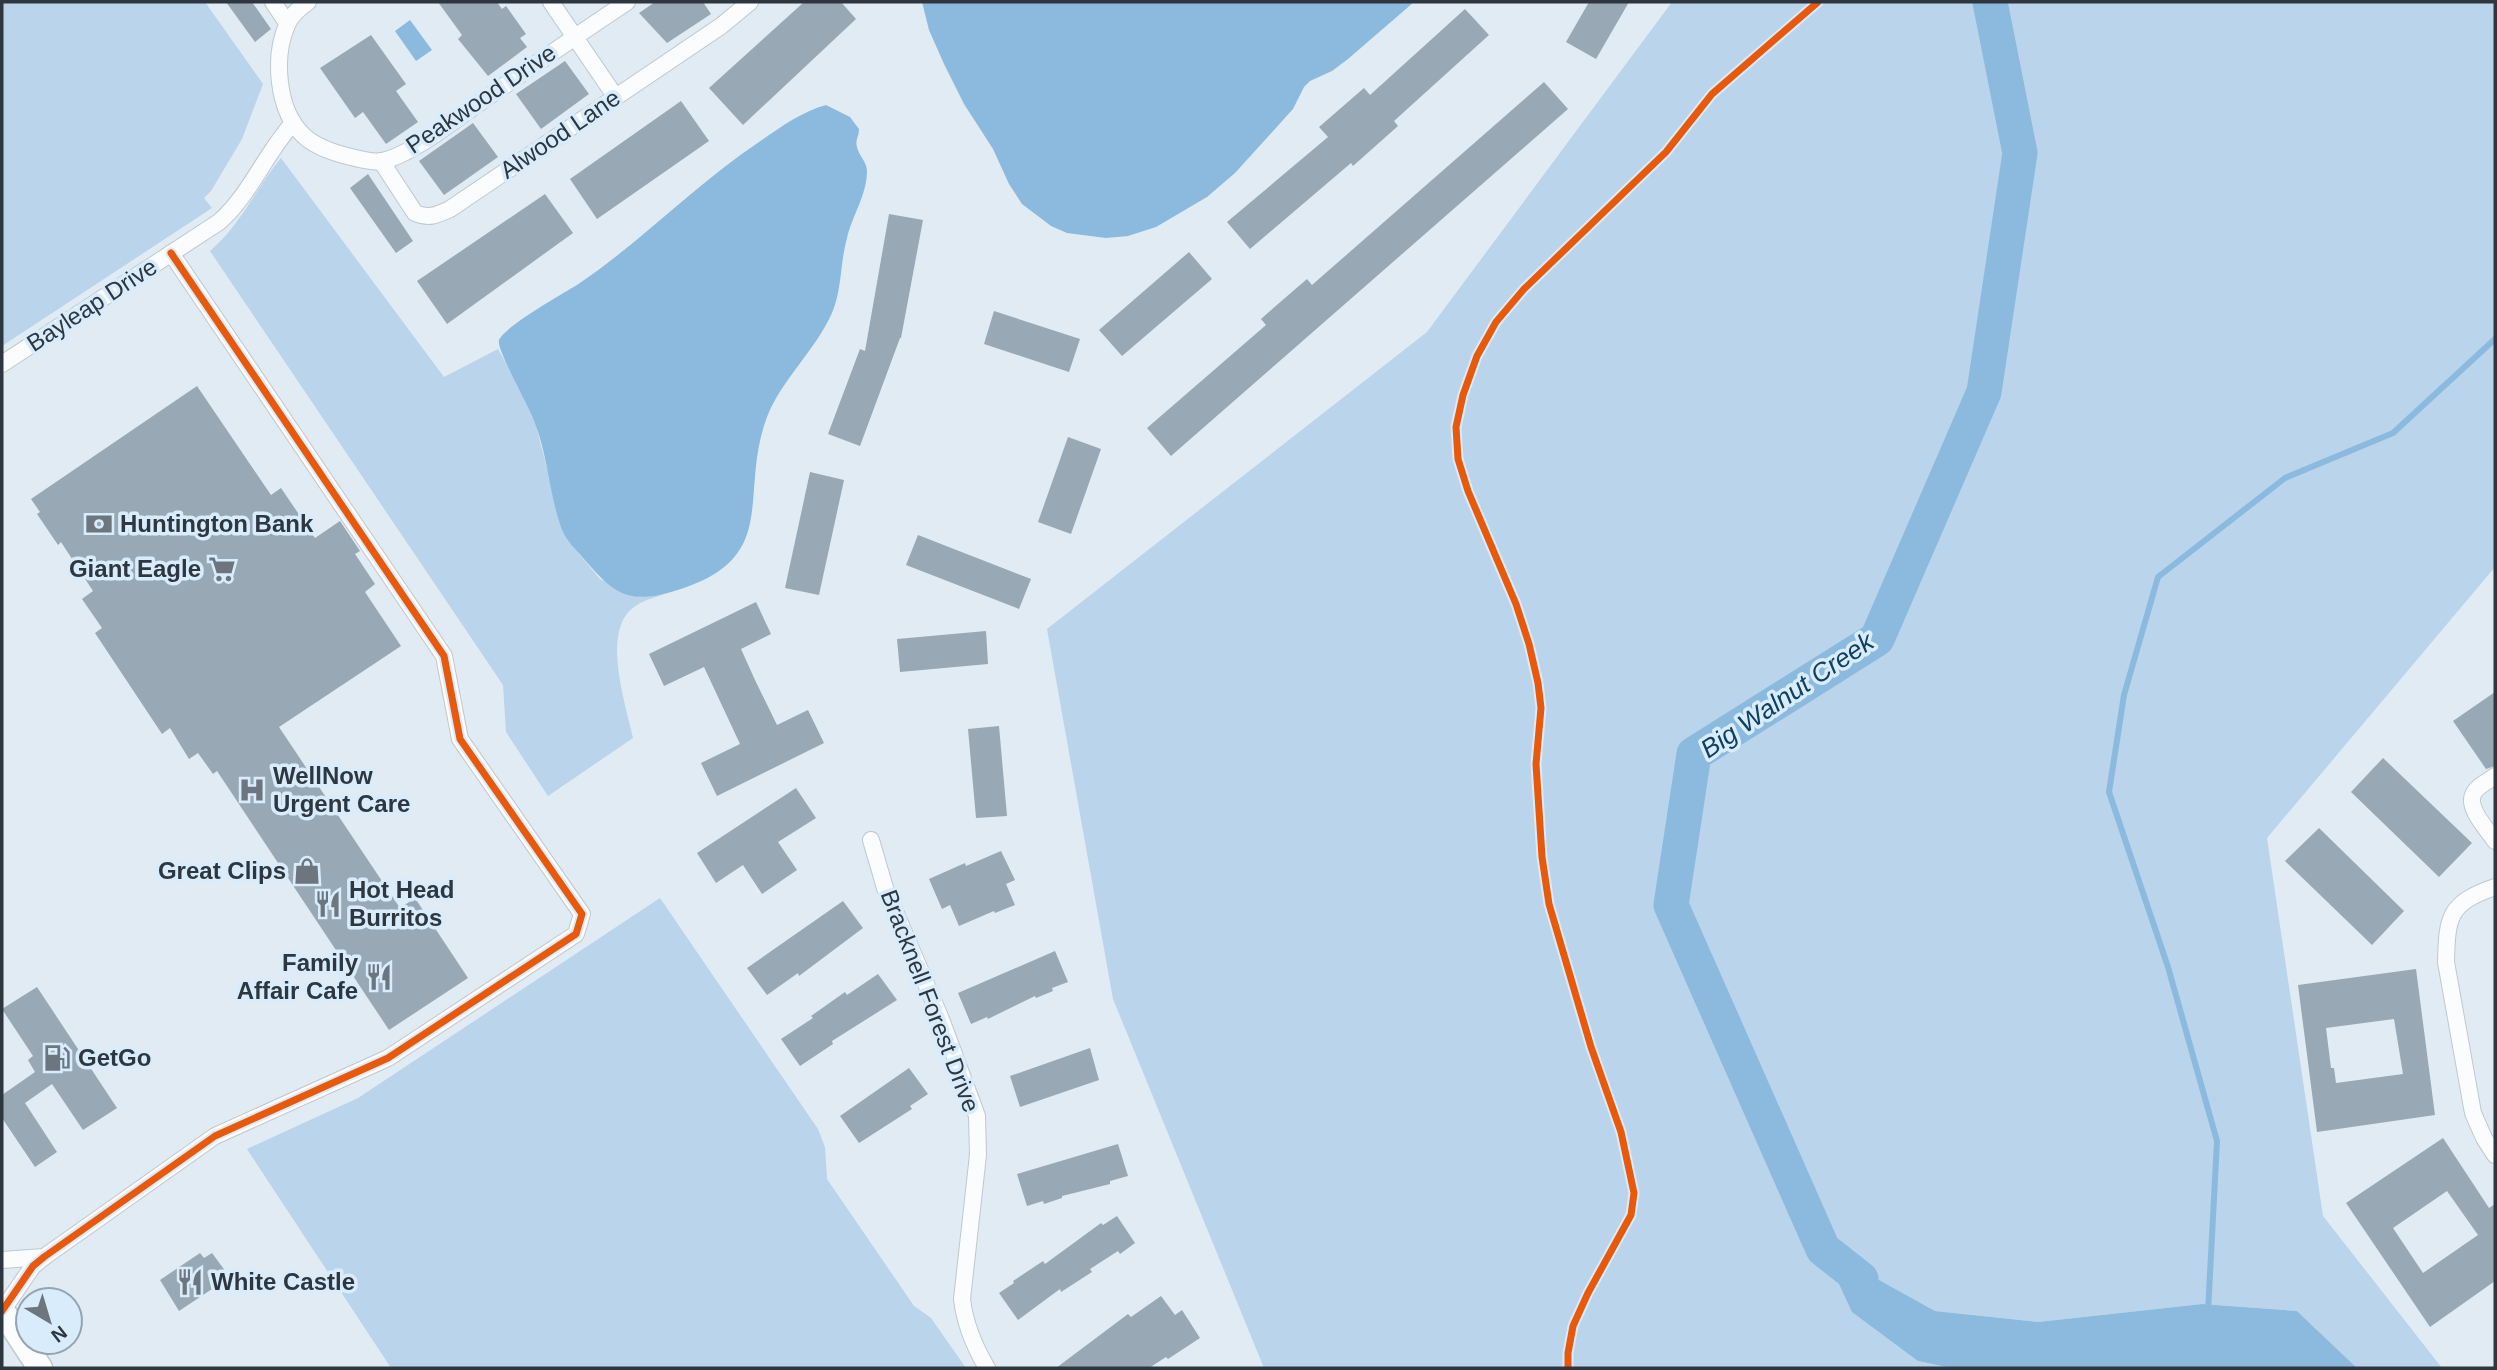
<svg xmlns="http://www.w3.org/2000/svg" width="2497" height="1370" viewBox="0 0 2497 1370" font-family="Helvetica,sans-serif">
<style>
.green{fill:#b9d4eb}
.water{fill:#8cbade}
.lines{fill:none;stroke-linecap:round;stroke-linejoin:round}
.stream{stroke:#8cbade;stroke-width:6}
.river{stroke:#8cbade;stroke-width:35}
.building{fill:#98a8b5;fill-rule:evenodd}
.street-casing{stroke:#bfc8cf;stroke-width:18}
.primary-casing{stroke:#bfc8cf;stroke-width:27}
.street{stroke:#fafcfd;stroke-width:16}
.primary{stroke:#fafcfd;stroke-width:24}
.cycleway-casing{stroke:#d9ecfc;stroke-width:11}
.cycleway{stroke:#e8590c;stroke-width:7}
.labels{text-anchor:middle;stroke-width:7;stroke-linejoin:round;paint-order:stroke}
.street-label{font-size:24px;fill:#2e373f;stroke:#d9ecfc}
.poi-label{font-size:24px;font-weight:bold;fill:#2e373f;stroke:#d9ecfc;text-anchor:start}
.water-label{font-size:26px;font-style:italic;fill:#0f4060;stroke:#d9ecfc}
</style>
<rect width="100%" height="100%" fill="#e1ebf4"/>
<g class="green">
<polygon points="2,2 205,2 263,84 242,139 211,191 204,198 212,208 2,346"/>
<polygon points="1672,2 2495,2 2495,567 2267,838 2323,1216 2442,1368 2357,1368 2297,1311 2202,1304 2038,1322 1935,1311 1824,1250 1918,1361 1951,1368 1264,1368 1113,999 1047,629 1427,332"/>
<path d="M281 158 444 377 498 349 521 390 536 426 552 487 573 547 600 579 639 597 667 593C658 597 646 599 637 605 599 627 626 705 633 738L548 796 506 732 503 685 210 251C241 225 256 188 281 158Z"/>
<polygon points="660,898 818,1129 825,1147 827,1179 914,1306 931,1318 966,1368 391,1368 247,1149 358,1098"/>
</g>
<g class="water">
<polygon points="922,2 1414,2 1348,59 1332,71 1310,81 1304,87 1293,109 1235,173 1207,197 1156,227 1128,236 1106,238 1067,233 1051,226 1022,204 1009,184 993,149 964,104 944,64 929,30"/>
<polygon points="410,20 432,50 416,61 395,31"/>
<path d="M826 105 850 117 859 129C859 137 855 140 857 147 859 156 867 162 867 171 867 195 852 216 847 238 840 263 842 290 832 313 815 351 782 379 767 417 737 497 784 560 671 592 625 605 612 591 583 558 575 549 565 539 561 527 549 493 548 455 534 421 529 406 496 349 499 340 504 327 562 294 577 285 641 242 695 185 759 142 781 127 801 112 826 105Z"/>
<polygon points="1823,1249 1935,1311 2038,1322 2202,1304 2297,1311 2357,1368 1951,1368 1918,1361 1852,1312"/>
</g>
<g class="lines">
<polyline class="stream" points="2208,1312 2217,1141 2168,967 2109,792 2124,695 2158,577 2285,478 2393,433 2495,339"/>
<polyline class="river" points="1861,1279 1823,1249 1671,905 1694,754 1877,639 1984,392 2020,153 1990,2"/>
</g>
<g class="building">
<polygon points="226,2 252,2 271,29 255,42"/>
<polygon points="438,2 497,2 502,9 506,6 526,34 520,38 527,47 488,76 458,39 462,35"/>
<polygon points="655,2 703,2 711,14 667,43 639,13"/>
<polygon points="804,2 841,2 856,19 743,125 709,88"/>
<polygon points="1589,2 1629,2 1596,59 1566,42"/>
<polygon points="1465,9 1489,35 1394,121 1398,126 1353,166 1351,163 1250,249 1227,222 1328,137 1319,127 1364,88 1370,95"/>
<polygon points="371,35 406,84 396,91 418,122 386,144 363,112 355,118 320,68"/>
<polygon points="565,61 589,94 541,129 516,94"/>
<polygon points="1544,82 1568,109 1171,456 1147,428 1266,325 1261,319 1278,304 1307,279 1312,285"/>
<polygon points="681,101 709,141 597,219 570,179"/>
<polygon points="473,123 498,157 444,195 419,161"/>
<polygon points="368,174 413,241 396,253 350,188"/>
<polygon points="545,194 573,233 447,324 417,281"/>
<polygon points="889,214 923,220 901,338 900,338 860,446 828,434 860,349 865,351"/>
<polygon points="1189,252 1212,279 1122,356 1099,330"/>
<polygon points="994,311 1080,339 1069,372 984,344"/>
<polygon points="197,386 271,495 281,488 315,538 340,521 360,551 355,554 375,584 365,592 401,646 279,727 400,908 415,898 468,978 389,1030 217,771 213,774 198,753 189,759 170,728 162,734 95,633 102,628 82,599 93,591 61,542 58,545 37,514 40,512 31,499"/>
<polygon points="1068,437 1101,449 1071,534 1038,522"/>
<polygon points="810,472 844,480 819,595 785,588"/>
<polygon points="918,535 1031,579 1019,609 906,565"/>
<polygon points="756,602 771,634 741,649 755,680 777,725 808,710 824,743 717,796 701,763 740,744 704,667 664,686 649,654"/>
<polygon points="986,631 988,664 900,672 897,639"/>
<polygon points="2495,692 2495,766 2486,769 2453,721"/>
<polygon points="999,726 1007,816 976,818 968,729"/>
<polygon points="2383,758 2472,843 2439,877 2351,792"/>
<polygon points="796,788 816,818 778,842 797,870 762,894 743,865 716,883 697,853"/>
<polygon points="2319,828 2404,911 2372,945 2285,861"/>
<polygon points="1001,851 1015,880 1006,884 1015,905 995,913 994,911 959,926 950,905 942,909 929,879 965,863 966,866"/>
<polygon points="843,901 863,928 799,976 798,973 767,995 747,968"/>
<polygon points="1055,951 1068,982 1052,988 1053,991 1036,998 1035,996 988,1019 987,1017 971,1024 958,993"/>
<path d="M2416 969 2435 1115 2317 1132 2298 985ZM2394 1019 2403 1074 2336 1083 2334 1068H2331L2326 1028Z"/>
<polygon points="878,974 897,1000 832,1041 833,1044 800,1066 781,1039 813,1018 811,1016 845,992 847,995"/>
<polygon points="37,987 117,1108 83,1130 52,1084 25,1103 57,1152 35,1167 2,1118 2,1095 35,1072 28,1060 33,1056 2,1009"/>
<polygon points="1090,1048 1099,1080 1020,1107 1010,1076"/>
<polygon points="909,1068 928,1094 910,1106 912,1109 859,1143 840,1116"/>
<path d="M2443 1138 2489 1208 2495 1204V1281L2430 1327 2346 1203ZM2447 1191 2478 1235 2423 1273 2393 1228Z"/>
<polygon points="1118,1144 1128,1176 1110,1181 1110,1184 1062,1196 1062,1198 1044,1204 1043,1201 1027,1206 1017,1174"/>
<polygon points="1117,1216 1135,1243 1120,1254 1118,1251 1090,1269 1092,1272 1061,1292 1060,1289 1018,1320 999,1293 1014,1283 1013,1281 1043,1261 1045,1264 1101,1223 1103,1225"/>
<polygon points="200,1253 204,1258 212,1253 226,1272 217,1278 221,1283 179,1311 160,1280"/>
<polygon points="1161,1296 1175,1315 1182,1310 1200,1338 1168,1359 1166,1357 1149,1368 1056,1368 1128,1314 1131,1317"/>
</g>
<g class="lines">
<defs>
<g id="street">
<polyline points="273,2 287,23"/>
<path d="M308 2C299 8 291 15 287 25 273 57 277 110 303 135 315 147 334 153 351 157 360 159 372 163 382 161 411 155 453 121 478 104 527 70 577 35 627 2"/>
<polyline points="551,2 615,96"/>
<path d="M381 161 415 213C429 219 437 215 450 209L721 26 750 2"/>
<path d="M2 364 219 222C250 195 265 154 293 123"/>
<path d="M2495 776C2489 781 2475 787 2473 795 2467 809 2488 830 2495 841"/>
<path d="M871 840 885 888 941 1019 977 1116 978 1155 962 1299C965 1325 974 1346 987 1368"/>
<path d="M2495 887C2449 903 2447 916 2446 962L2473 1113 2484 1138 2495 1155"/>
<polyline points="2,1260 44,1257"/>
<polyline points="2,1311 33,1266 44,1257 215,1136 388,1058 576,934 582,914 460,739 444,656 171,253"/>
</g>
<polyline id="primary" points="2,1310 40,1368"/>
</defs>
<use href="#street" class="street-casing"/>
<use href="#primary" class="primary-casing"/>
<use href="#street" class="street"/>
<use href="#primary" class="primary"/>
<defs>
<g id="cycleway">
<polyline points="2,1311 33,1266 44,1257 215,1136 388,1058 576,934 582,914 460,739 444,656 171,253"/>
<polyline points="1568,1368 1568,1353 1573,1326 1588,1293 1631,1215 1634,1193 1621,1132 1591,1047 1549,904 1542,857 1536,764 1541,708 1538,683 1529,644 1516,604 1468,491 1458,459 1456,427 1463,395 1477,356 1496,322 1524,289 1666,152 1712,94 1818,2"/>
</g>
</defs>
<use href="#cycleway" class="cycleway-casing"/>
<use href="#cycleway" class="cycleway"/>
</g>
<defs>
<symbol id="bank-bare" viewBox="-9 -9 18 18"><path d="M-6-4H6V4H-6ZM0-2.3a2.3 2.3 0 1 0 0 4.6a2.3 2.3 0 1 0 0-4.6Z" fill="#6d767e" stroke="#d9ecfc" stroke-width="2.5" paint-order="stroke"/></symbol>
<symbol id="supermarket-bare" viewBox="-9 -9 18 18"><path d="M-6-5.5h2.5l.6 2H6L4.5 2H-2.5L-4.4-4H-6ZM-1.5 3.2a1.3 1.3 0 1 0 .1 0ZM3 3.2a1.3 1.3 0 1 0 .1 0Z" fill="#6d767e" stroke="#d9ecfc" stroke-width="2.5" paint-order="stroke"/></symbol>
<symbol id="hospital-bare" viewBox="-9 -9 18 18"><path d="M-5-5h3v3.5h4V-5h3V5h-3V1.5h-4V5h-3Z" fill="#6d767e" stroke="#d9ecfc" stroke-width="2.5" paint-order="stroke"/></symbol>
<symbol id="shop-bare" viewBox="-9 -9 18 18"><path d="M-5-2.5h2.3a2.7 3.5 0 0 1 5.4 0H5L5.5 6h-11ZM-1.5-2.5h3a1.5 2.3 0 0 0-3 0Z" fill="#6d767e" stroke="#d9ecfc" stroke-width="2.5" paint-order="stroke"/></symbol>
<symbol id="restaurant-bare" viewBox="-9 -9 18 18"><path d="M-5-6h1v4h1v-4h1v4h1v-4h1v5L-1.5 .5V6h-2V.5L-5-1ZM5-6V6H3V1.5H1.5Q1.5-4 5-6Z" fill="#6d767e" stroke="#d9ecfc" stroke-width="2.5" paint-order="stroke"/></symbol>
<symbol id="fuel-bare" viewBox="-9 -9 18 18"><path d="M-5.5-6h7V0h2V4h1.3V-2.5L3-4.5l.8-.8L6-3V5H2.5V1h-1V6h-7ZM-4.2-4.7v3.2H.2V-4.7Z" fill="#6d767e" stroke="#d9ecfc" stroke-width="2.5" paint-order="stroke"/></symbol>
</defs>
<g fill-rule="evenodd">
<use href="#bank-bare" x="80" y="505" width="38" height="38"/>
<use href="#supermarket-bare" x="203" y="550" width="38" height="38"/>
<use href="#hospital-bare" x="233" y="771" width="38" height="38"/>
<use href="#shop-bare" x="288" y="852" width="38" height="38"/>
<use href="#restaurant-bare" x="309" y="885" width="38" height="38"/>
<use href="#restaurant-bare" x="360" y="958" width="38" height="38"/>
<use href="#fuel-bare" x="38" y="1039" width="38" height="38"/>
<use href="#restaurant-bare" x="171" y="1263" width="38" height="38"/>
</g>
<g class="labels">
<g class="street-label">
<text transform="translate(481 99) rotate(-34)" y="8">Peakwood Drive</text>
<text transform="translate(560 134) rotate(-34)" y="8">Alwood Lane</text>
<text transform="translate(92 305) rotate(-33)" y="8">Bayleap Drive</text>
<text transform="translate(930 1001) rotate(69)" y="8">Bracknell Forest Drive</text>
</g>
<g class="poi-label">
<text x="120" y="532">Huntington Bank</text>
<text x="201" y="577" text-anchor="end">Giant Eagle</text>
<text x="273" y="784">WellNow<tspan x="273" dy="28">Urgent Care</tspan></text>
<text x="286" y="879" text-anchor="end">Great Clips</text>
<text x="349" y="898">Hot Head<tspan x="349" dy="28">Burritos</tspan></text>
<text x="358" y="971" text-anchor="end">Family<tspan x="358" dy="28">Affair Cafe</tspan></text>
<text x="78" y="1066">GetGo</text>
<text x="211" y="1290">White Castle</text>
</g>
<g class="water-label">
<text transform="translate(1787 695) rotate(-34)" y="9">Big Walnut Creek</text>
</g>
</g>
<rect width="2497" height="1370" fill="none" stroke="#2e373f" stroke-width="7"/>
<g transform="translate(49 1321) rotate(142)"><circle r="33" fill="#d9ecfc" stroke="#95a4b0" stroke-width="2"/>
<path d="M0-5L12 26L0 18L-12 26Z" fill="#6d767e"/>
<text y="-10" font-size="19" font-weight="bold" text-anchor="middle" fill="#2e373f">N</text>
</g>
</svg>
